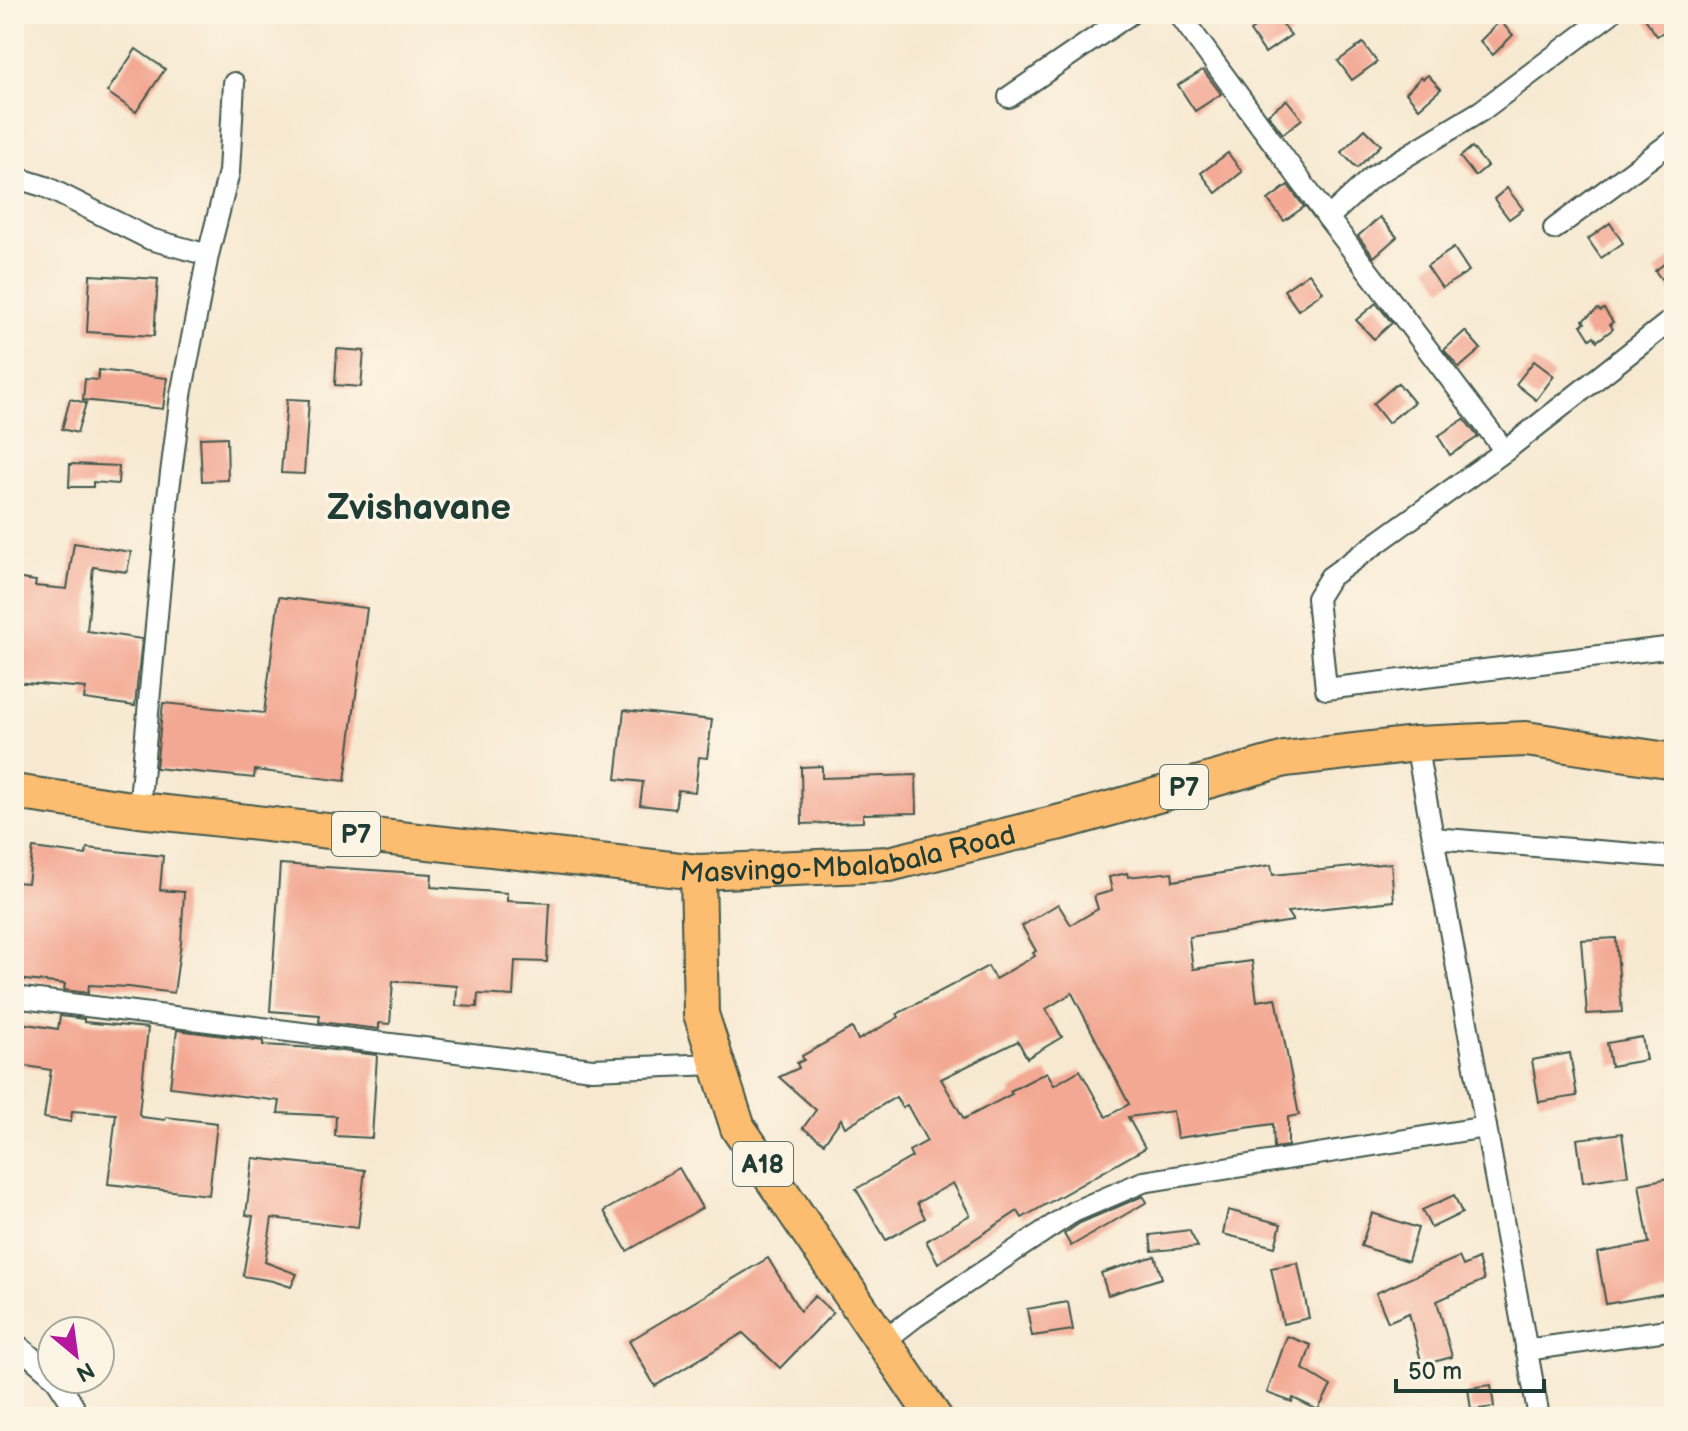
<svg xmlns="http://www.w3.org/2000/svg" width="1688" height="1431" viewBox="0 0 1688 1431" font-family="'Balsamiq Sans',sans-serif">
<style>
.building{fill:#f3a893;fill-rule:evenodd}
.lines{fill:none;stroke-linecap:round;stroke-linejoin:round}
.minor-casing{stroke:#3f574c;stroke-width:24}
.trunk-casing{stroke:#3f574c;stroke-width:38}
.minor{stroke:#fff;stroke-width:20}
.trunk{stroke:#fcbd6f;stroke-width:34}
.labels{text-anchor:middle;stroke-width:7;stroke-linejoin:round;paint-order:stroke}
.shield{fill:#fcf5e5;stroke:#617469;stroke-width:2}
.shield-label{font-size:26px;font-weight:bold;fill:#1f3d34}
.street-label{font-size:28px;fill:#1f3d34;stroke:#fcf5e5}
.district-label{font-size:36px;font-weight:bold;fill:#1f3d34;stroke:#fcf5e5}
</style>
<rect width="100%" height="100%" fill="#fcf5e5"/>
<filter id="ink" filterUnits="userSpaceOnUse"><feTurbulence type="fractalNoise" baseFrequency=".0125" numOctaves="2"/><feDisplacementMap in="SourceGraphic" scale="16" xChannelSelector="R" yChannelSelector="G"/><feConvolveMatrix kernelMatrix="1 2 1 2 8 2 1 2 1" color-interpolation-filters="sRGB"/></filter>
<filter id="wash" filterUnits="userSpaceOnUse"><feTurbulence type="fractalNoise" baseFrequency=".006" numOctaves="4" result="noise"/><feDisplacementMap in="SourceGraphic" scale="32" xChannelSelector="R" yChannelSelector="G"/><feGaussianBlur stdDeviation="1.8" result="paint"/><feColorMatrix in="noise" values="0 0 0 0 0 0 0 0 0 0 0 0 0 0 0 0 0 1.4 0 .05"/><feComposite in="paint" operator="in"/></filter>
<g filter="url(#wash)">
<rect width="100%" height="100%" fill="#f7e9d1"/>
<g id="blocks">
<g class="building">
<polygon points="1274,14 1291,35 1265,53 1250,31"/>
<polygon points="1642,14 1674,14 1674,25 1657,36"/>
<polygon points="1500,21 1513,35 1493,55 1480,41"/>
<polygon points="1363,43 1377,62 1352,80 1338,61"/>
<polygon points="136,49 165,69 136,112 107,92"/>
<polygon points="1203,70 1221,94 1195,111 1178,85"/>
<polygon points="1428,75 1441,89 1419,108 1406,93 1421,77 1423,79"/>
<polygon points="1287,100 1302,119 1283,134 1268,114"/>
<polygon points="1365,129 1381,145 1357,168 1341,152"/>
<polygon points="1472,147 1487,166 1475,176 1460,157"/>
<polygon points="1228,153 1242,172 1216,193 1201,173"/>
<polygon points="1288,185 1304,207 1284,221 1268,200"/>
<polygon points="1507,188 1523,209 1509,219 1494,199"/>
<polygon points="1380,217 1397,237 1374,257 1358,236"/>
<polygon points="1610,223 1623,243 1601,258 1588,239"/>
<polygon points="1454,248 1469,271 1442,288 1427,266"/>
<polygon points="1674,256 1674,295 1655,271"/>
<polygon points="1309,273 1323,292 1298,310 1284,290"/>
<polygon points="90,275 158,279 154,336 87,332"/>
<polygon points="1376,303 1392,323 1374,339 1356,320"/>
<polygon points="1598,309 1601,311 1604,309 1613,322 1610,324 1613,329 1597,341 1594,336 1590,339 1581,325 1585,323 1583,320"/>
<polygon points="1465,331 1481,349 1459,368 1444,350"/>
<polygon points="337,349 364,351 361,387 335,385"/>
<polygon points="1534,361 1554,376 1536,400 1516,384"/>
<polygon points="99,370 167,378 163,409 83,400 85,379 98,380"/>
<polygon points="1398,383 1414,402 1388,423 1373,404"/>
<polygon points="70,399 86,403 77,433 62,429"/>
<polygon points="287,399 309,400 304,474 281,473"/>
<polygon points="1464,419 1478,437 1450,455 1438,436"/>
<polygon points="227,437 228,480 202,481 200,438"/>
<polygon points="70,464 119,466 118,484 93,482 93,487 69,487"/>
<polygon points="74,543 131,552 127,572 93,567 87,631 142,639 135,706 84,699 86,688 14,682 14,578 36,581 35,586 67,589"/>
<polygon points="279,597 367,608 345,781 255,770 254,778 156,768 163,703 264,713"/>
<polygon points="624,710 712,720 707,758 699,757 695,792 678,790 675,809 640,805 643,782 616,779"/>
<polygon points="822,766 822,778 916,775 917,813 863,814 863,822 802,824 801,767"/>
<polygon points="33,848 86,855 87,848 163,856 160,890 184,892 181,943 174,993 129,987 89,985 88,993 64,990 65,984 16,979 20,940 14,940 14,882 28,883"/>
<path d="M1391 863 1394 901 1287 912 1293 921 1189 937 1193 969 1252 961 1257 1001 1276 998 1299 1115 1288 1117V1146L1274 1148 1273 1124 1177 1138 1173 1111 1128 1117 1145 1148 1022 1218 1018 1211 938 1263 926 1241 970 1215 953 1183 917 1203 925 1218 886 1240 856 1189 912 1157 909 1151 927 1141 907 1105 902 1108 896 1097 845 1127 841 1119 824 1143 803 1128 816 1110 779 1077 799 1068 797 1063 804 1060 802 1056 852 1028 858 1040 899 1017 897 1014 988 966 995 979 1035 956 1033 953 1036 951 1022 926 1058 904 1071 925 1098 909 1094 896 1112 891 1109 877 1127 873 1128 877 1172 872 1173 881 1271 865 1273 875ZM1072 993 1129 1104 1106 1117 1080 1070 1054 1085 1047 1072 1010 1091 1012 1094 964 1119 941 1079 1018 1041 1027 1058 1062 1037 1046 1009Z"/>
<polygon points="280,864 432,874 431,887 507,893 507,901 550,903 547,962 515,961 513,996 478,994 477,1007 456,1006 457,986 393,981 390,1024 379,1023 379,1029 319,1022 320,1015 270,1011"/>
<polygon points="1616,938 1622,1012 1587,1014 1581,940"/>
<polygon points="60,1016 84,1019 84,1022 148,1028 139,1114 141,1117 165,1120 166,1117 217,1123 209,1195 108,1184 116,1114 72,1111 71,1122 44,1118 51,1070 14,1064 14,1022 58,1029"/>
<polygon points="177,1030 263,1041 263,1045 316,1048 377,1055 372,1138 335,1136 336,1116 278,1113 280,1101 170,1087"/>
<polygon points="1642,1037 1646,1060 1611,1066 1607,1043"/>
<polygon points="1570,1053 1577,1096 1539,1102 1532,1060"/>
<polygon points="1622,1133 1628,1175 1583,1182 1577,1139"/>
<polygon points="253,1158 365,1170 358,1228 272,1218 265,1262 297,1274 291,1287 273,1281 243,1276 253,1216 246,1215"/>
<polygon points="679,1168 702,1208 627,1251 604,1211"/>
<polygon points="1674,1177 1674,1210 1671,1211 1674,1229 1674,1292 1606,1304 1597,1253 1649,1243 1639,1184"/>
<polygon points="1454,1195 1462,1213 1431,1228 1422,1210"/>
<polygon points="1143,1196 1147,1202 1071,1246 1064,1234 1080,1223"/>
<polygon points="1228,1210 1281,1224 1275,1247 1223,1234"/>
<polygon points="1372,1213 1418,1228 1408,1261 1361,1246"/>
<polygon points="1189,1230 1198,1247 1152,1251 1150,1235"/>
<polygon points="1155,1256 1162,1278 1108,1295 1101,1273"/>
<polygon points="1459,1257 1463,1266 1478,1259 1484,1280 1437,1301 1452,1357 1422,1365 1409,1313 1388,1322 1376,1293"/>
<polygon points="768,1258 800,1311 815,1296 833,1313 780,1368 743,1333 655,1386 629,1341"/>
<polygon points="1298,1263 1309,1318 1283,1324 1271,1268"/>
<polygon points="1068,1302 1073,1330 1032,1336 1027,1309"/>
<polygon points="1287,1336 1311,1345 1303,1369 1331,1386 1318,1410 1293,1398 1292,1402 1267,1393"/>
<polygon points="1491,1385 1494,1407 1471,1410 1468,1388"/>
</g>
</g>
</g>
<g filter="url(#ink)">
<use href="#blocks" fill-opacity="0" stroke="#3f574c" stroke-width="2"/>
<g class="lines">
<defs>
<g id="minor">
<polyline points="1179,14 1328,218 1505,451"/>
<polyline points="1009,97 1130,14"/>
<polyline points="14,177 46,187 150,239 208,255"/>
<polyline points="1328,218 1372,177 1481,111 1610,14"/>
<polyline points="1554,229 1674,140"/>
<polyline points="1674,318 1505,451 1330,577 1317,598 1326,689 1674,647"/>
<polyline points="1416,744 1539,1417"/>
<polyline points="139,810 168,497 181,395 208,255 229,172 234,83"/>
<polyline points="1433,838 1674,857"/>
<polyline points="14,997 592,1069 716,1064"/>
<polyline points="884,1341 915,1317 1073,1212 1143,1182 1486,1127"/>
<polyline points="14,1342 52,1375"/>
<polyline points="1526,1350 1674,1329"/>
<polyline points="56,1379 73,1405 73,1417"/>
</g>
<g id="trunk">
<path id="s1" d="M14 792 139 810 698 872 889 864 1073 819 1285 759 1416 744 1526 739 1674 761"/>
<polyline points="698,872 701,1014 738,1128 934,1417"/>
</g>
</defs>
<use href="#minor" class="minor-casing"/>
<use href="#trunk" class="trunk-casing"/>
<use href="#minor" class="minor"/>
<use href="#trunk" class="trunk"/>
</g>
</g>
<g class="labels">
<g class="shield">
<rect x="1160" y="765" width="48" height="44" rx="6"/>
<rect x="332" y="812" width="48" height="44" rx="6"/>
<rect x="733" y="1142" width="60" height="44" rx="6"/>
</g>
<g class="shield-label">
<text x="1184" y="796">P7</text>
<text x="356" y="843">P7</text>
<text x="763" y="1173">A18</text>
</g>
<g class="street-label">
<text dy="10" stroke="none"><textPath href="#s1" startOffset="840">Masvingo-Mbalabala Road</textPath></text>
</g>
<g class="district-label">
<text x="419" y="519">Zvishavane</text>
</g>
</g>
<rect width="1688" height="1431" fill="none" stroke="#fcf5e5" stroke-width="48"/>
<g transform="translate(76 1355) rotate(151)"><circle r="38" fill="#fcf5e5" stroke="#a4ab9e" stroke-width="2"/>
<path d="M0-6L14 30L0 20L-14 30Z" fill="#b5179e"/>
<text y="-12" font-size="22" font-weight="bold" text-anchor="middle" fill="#1f3d34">N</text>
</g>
<path d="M1396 1379v12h148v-12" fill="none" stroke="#1f3d34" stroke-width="4"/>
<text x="1408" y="1379" font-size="24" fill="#1f3d34" stroke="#fcf5e5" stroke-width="6" paint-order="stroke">50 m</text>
</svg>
